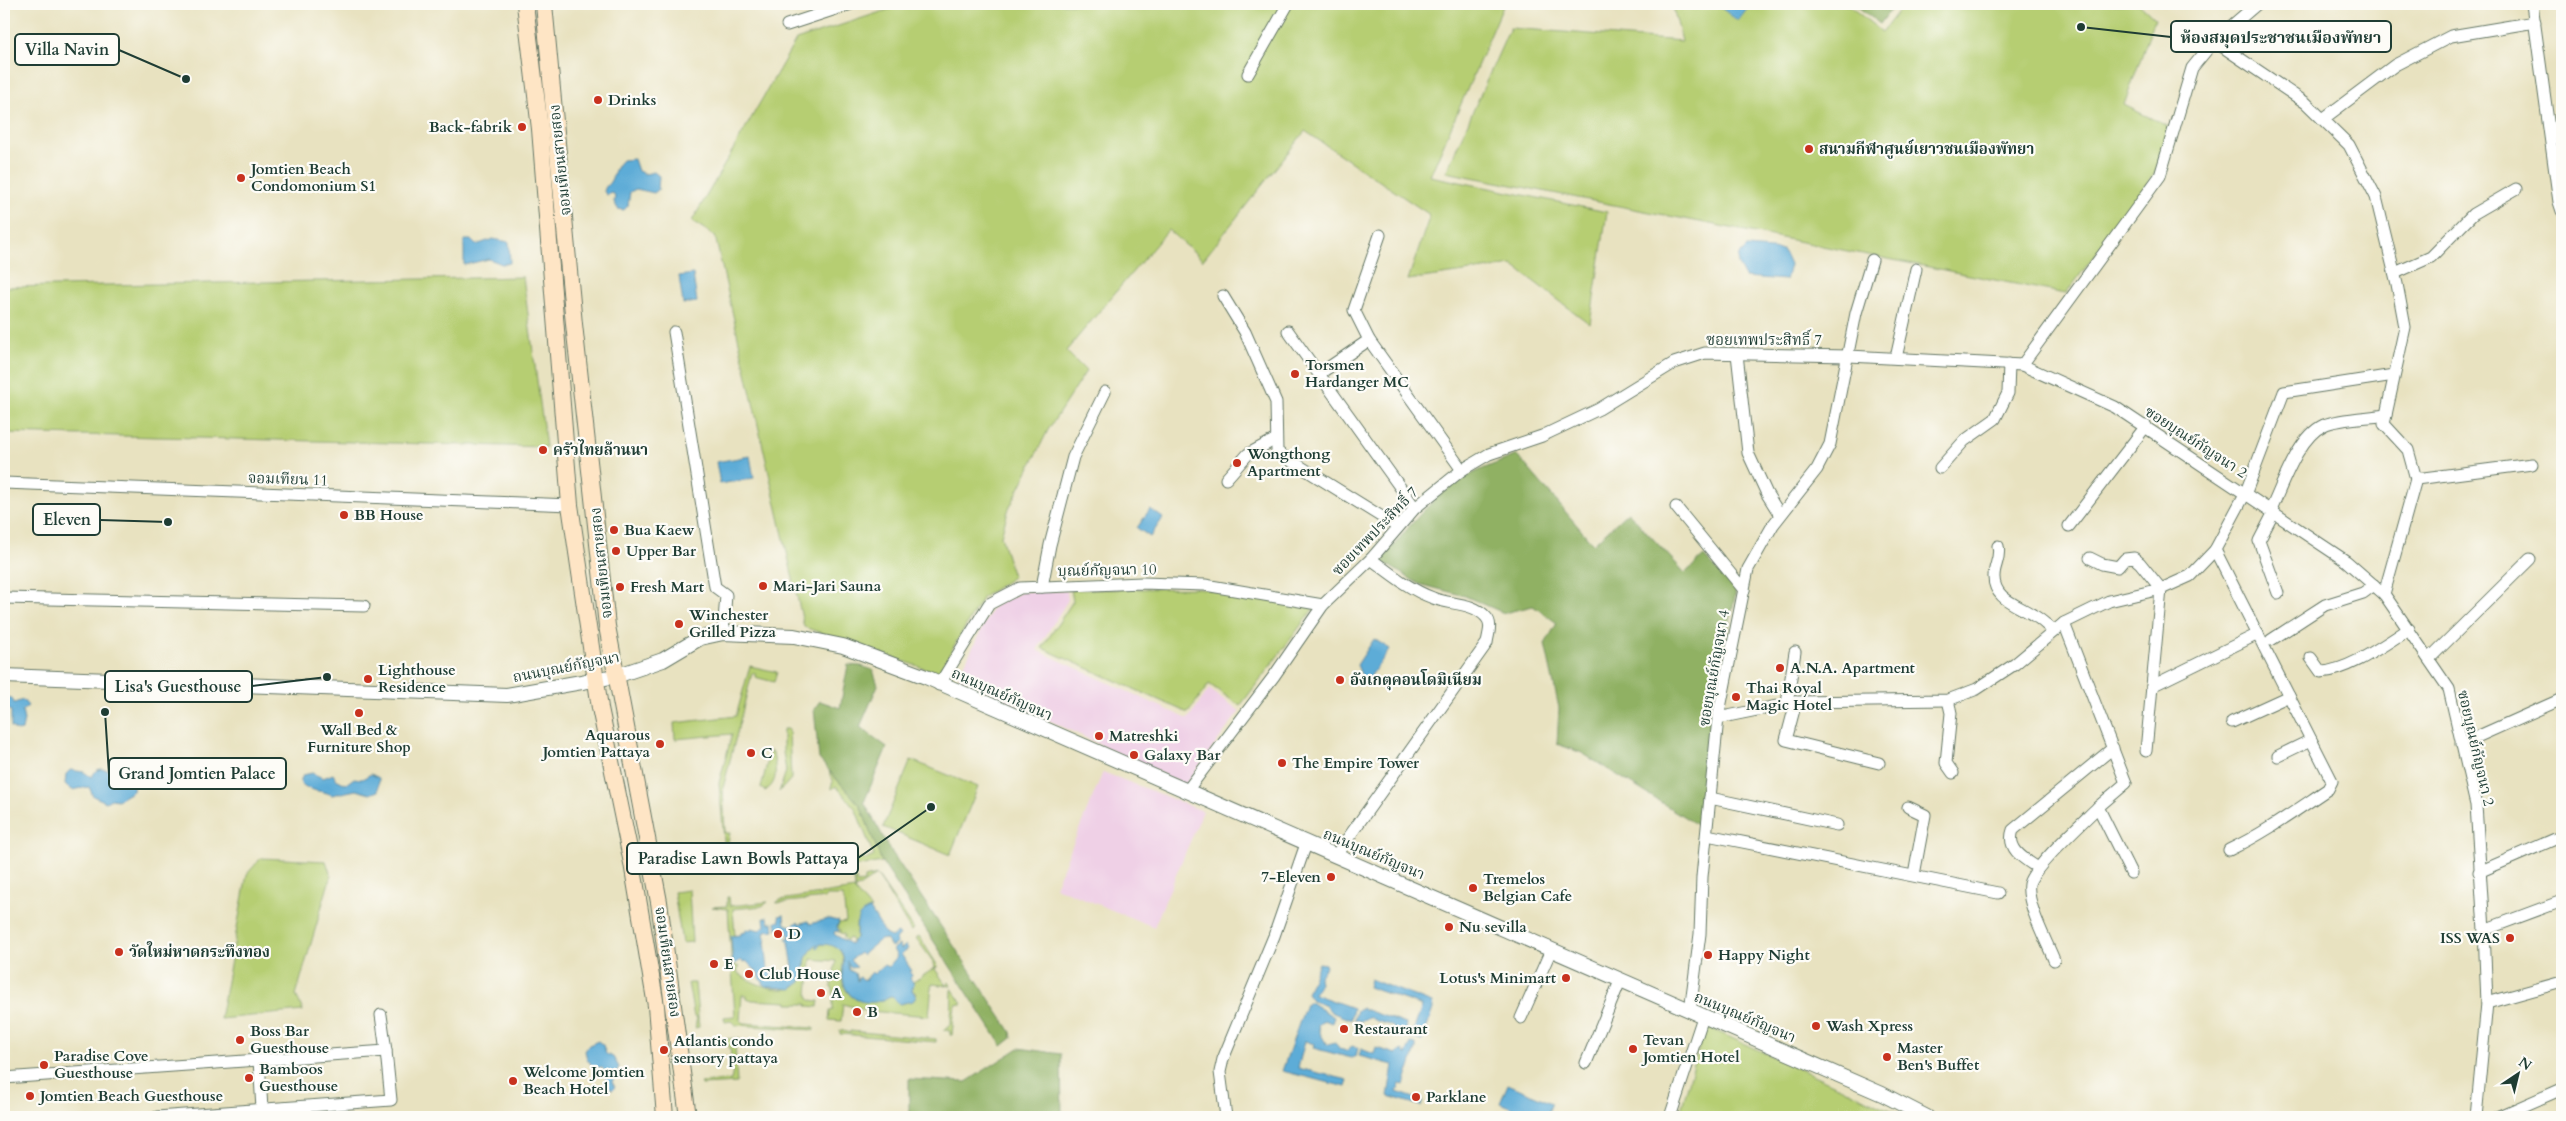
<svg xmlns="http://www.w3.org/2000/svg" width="2566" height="1121" viewBox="0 0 2566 1121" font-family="Cardo,'Noto Serif Thai',serif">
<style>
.built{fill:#efd0e6}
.green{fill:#b6ce72;stroke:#6a8653}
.forest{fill:#90b164;stroke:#58774c}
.water{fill:#5dacd7;stroke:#3e7486}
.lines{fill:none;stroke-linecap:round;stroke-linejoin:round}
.minor-casing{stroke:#657765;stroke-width:13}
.tertiary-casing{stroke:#657765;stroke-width:16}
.secondary-casing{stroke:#657765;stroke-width:18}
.minor{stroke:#fff;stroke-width:11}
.tertiary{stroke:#fff;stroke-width:14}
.secondary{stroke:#fee5c5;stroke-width:16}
.poi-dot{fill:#c8321e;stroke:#fdfcf7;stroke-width:2}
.labels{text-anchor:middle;stroke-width:4.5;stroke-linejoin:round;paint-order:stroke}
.poi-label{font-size:15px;font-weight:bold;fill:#1f3d34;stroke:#fdfcf7;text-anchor:start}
.street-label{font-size:15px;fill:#1f3d34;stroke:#fdfcf7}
.leader{fill:none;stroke:#1f3d34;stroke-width:2}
.callout-dot{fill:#1f3d34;stroke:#fdfcf7;stroke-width:2}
.callout{fill:#fdfcf7;stroke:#1f3d34;stroke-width:2}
.callout-label{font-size:16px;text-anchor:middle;font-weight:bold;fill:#1f3d34}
</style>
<rect width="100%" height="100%" fill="#fdfcf7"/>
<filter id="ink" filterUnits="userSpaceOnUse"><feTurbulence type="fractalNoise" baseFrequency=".02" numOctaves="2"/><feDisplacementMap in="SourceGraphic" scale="10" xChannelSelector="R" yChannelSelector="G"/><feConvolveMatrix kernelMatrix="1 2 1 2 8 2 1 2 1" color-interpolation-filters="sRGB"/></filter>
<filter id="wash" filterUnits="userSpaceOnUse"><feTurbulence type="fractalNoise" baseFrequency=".0096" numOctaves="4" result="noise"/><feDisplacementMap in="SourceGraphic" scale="20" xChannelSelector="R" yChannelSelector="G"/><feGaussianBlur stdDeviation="1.12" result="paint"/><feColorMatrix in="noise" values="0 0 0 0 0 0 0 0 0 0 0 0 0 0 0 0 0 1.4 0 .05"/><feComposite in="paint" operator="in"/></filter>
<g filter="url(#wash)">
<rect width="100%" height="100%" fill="#e8e2c0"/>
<g class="built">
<polygon points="1067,591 1068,600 1037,650 1188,719 1209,689 1240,711 1185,785 958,677 993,607 1022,592"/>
<polygon points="1103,772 1203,811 1154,927 1055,887"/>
</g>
<g class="green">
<polygon points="905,4 1504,4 1430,176 1607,212 1590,324 1512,265 1408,280 1430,215 1305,131 1203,260 1168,230 1066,351 1086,371 1048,430 1008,511 1001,536 1013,577 983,597 938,673 804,627 715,236 692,221 796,40"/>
<polygon points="1672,4 1847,4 1882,32 1904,4 2139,4 2155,19 2124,105 2169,127 2155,173 2066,294 1446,172 1510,28 1682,41"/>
<polygon points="523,277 546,447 4,433 4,287"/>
<polygon points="1199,588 1314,608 1240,706 1209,684 1188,713 1042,648 1073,601 1071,590"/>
<path d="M750 666 777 672 774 682 755 677V673H752L723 788 725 833H730L727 848 729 856 738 862C757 865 842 886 844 855L849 863 863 857 865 860 874 856 855 808 836 786 832 789 831 787 833 781 829 771 860 805 882 862 808 875 726 861 719 783 732 734 675 739 674 723 736 716Z"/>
<polygon points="783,729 789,729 791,779 779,792 786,771 783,752"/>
<path d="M770 751 773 752C775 766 780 782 765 791L761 788Z"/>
<polygon points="911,760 978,787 950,855 883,827"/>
<polygon points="261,858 326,861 331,875 296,995 303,1011 220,1019 247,874"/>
<polygon points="877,875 854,890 871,909 866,911 856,923 856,938 853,943 850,938 846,940 844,938 844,934 840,933 840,929 837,927 839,923 846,922 843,896 826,896 826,898 776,903 780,900 855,889 854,879 856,879 857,883 864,882 864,878 877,875 914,929 911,931"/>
<polygon points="689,890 692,942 682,943 674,892"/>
<path d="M727 897H729L730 906 768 902 762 906 733 909 735 936H732L733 965 739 967 737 972C749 983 779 994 795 987L803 978 806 958 815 944 818 945 816 947C825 941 838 944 842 955 845 961 841 972 842 979 846 1004 873 1007 892 996L901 1004 911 1001 916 993 912 990 913 982 935 968 934 963 916 938 919 936 938 966 935 969 946 985 949 982 951 986 932 984 929 1016 868 1011 843 1004 841 1021 829 1020 830 1011 833 1010V988L831 987 836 961 811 959 808 995 810 1000 819 1001 818 1007 807 1006V1004H788V1002L752 1000 747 998V995H742L740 1020 744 1023 814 1028V1030L735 1025 731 1021 725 1022 724 1017 735 1016 728 909 712 907 727 906Z"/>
<polygon points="688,983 695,983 699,1027 695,1028 697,1017 694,1017"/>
<polygon points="952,988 962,1004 955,1005 952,1035 950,1035 950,1031 944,1030 951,1024"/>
<polygon points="1705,1026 1906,1117 1679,1117"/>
<polygon points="840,1030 850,1033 850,1031 936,1039 936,1042 840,1034"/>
<path d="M739 1038V1043H735L737 1083 702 1085 701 1083 731 1080 733 1071H730C729 1060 733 1057 729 1045H726L725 1039Z"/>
</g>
<g class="forest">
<polygon points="1854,4 1895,4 1880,24"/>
<path d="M1517 455 1593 544 1628 512 1685 573 1704 556 1736 590 1711 724 1702 828 1582 753 1557 744 1559 708 1545 644 1557 623 1533 606 1504 613 1465 596 1419 584 1381 561C1408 528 1435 491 1474 473 1488 466 1503 461 1517 455Z"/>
<polygon points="848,665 861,666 873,670 878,685 860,727 887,747 864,802 891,851 1011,1032 1012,1038 1002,1046 882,862 860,805 819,759 814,709 820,701 840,708"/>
<polygon points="1019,1048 1061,1054 1062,1117 909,1117 909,1079 966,1082"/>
</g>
<g class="water">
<polygon points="1716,4 1751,4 1738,21"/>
<path d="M634 159 638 171 645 174 654 172 659 176 658 190 654 193 636 189 630 192 628 206 624 210 618 209 614 202 615 195 612 193 607 195 604 192C605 186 607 186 610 182 615 174 613 169 622 160Z"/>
<polygon points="493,239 509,242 510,263 502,264 489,259 464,265 464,240 471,240 476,245"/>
<polygon points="1747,247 1783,250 1790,265 1786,280 1745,277 1738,264 1739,255"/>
<polygon points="693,274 697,302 683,304 679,276"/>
<polygon points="750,456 754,478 720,484 716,462"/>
<polygon points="1150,509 1163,518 1150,537 1137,528"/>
<polygon points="1374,639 1390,649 1365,684 1357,665"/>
<polygon points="7,697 12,698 14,703 23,700 28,706 22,711 24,720 22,730 17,731 11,727 11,711 4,706"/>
<path d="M101 769C114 771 126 772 134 782L133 791 118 800 111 799 106 802 93 796 89 787 72 790 65 784 66 774 70 770 84 772 91 777 97 770Z"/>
<path d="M312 773 323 778 333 774 336 779 346 784 354 778 362 779 371 774 379 778 378 791 370 794 356 790 332 795C320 789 309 793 300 782L303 775Z"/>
<path d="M870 909 886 935 891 937 898 933 900 936 895 939 897 943 891 947 886 939 880 940 862 955 860 953 850 960 857 967 851 968 847 961 849 970 855 973 857 981 859 977 865 980 872 972 874 974 884 965 888 967 897 957 893 949 899 945 901 949 906 945 908 949 901 954 912 971 910 972 912 976 910 978 914 984 912 990 916 996 913 1001 899 1004 892 996C873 1007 847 1005 843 979 841 972 845 962 843 956 840 946 829 944 820 944L818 948 816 947 818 944 815 945 806 958 801 982 791 989 765 986 757 972 746 961 743 962 741 960 733 965 731 936 741 935V933L746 932V929L751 930V928L760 930 765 926 764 918 768 917 769 923 773 922 774 930 765 931 764 935 767 941H765L768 970 770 973 784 975 793 968 789 942 786 938H790L786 928 777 929 776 922 780 921 779 916 784 915 785 924 791 926 798 922 799 924 808 921 810 924 828 919 839 921 837 927 839 932 835 931 834 934 850 944 856 938C857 923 854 915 870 909Z"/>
<polygon points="1319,963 1325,964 1326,967 1319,977 1320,983 1314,994 1353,1008 1351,1020 1331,1012 1326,1006 1312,1000 1307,993"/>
<path d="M1370 979 1432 1003 1433 1009 1422 1041 1393 1033 1394 1028C1387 1022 1377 1023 1369 1017L1361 1021 1354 1020 1357 1010 1361 1008 1406 1024 1405 1029 1413 1032 1422 1006 1368 987Z"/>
<polygon points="1310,1002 1334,1017 1332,1023 1324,1020 1318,1025 1319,1031 1327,1045 1335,1043 1340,1049 1346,1051 1352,1046 1358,1048 1356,1056 1351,1058 1313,1048 1314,1044 1305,1041 1298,1068 1348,1080 1346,1087 1282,1071 1306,1004"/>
<polygon points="598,1041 603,1045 606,1054 613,1057 619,1067 612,1082 615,1087 612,1090 606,1084 605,1071 601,1067 594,1068 587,1059 585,1051 589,1045"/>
<polygon points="1411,1043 1416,1044 1416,1049 1404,1085 1400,1084 1397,1092 1423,1101 1421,1106 1388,1096 1393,1065 1359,1056 1361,1049 1374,1054 1376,1048 1396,1054 1402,1050 1406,1055"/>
<polygon points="1508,1084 1552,1103 1546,1117 1533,1117 1500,1103"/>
</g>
</g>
<g filter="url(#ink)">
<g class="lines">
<defs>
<g id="minor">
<polyline points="2532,4 2559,202 2562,211"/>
<polyline points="787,25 851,4"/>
<polyline points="2214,41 2306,103 2349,145 2376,197 2397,284 2405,327 2384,424 2408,450 2416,479 2384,594"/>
<polyline points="1248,74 1288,4"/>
<polyline points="2323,119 2395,65 2451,36 2535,22"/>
<polyline points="1380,235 1354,310 1369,340 1462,470"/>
<polyline points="2395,273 2431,257 2473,214 2516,189"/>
<polyline points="1223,296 1245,332 1276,402 1277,452 1398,527"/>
<polyline points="1288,331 1415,508"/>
<polyline points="674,332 715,587 726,595 723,633"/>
<polyline points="1737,354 1748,453 1767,494 1780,515"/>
<polyline points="1896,358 1916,269"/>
<polyline points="2022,365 2160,176 2192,68 2214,41 2257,4"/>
<polyline points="1319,374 1369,340"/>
<polyline points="1940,468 1964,441 1995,419 2008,393 2009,364"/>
<polyline points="1226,479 1248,454 1276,439"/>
<polyline points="2416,479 2532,464"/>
<polyline points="4,483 570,505"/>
<polyline points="1676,507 1744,590"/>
<path d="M2271 509C2283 484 2298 437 2324 425 2340 418 2369 418 2386 415"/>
<polyline points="2274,512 2259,541 2278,593"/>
<polyline points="2069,526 2146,426"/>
<path d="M1998 546C2001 558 1994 565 1994 576 1993 599 2018 605 2033 615 2041 619 2047 626 2054 631"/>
<path d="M2215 550 2332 781 2328 789C2295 811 2265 833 2229 850"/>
<polyline points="2090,558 2102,564 2118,567 2125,559 2134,558 2140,563 2161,589 2146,751"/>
<polyline points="1042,587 1050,545 1073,457 1105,392"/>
<polyline points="4,598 364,606"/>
<polyline points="2064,623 2126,783 2098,807 2131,873"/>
<polyline points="2271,640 2325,605 2363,593 2374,585"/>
<path d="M2311 658 2321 672C2349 671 2385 644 2409 629"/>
<polyline points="2429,659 2530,559"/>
<polyline points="939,685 989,604 1020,588 1142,583 1205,585 1323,605"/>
<polyline points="2152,686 2258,634"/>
<polyline points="1948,700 1951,713 1946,763 1953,773"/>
<polyline points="1796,702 1786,740 1879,763"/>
<polyline points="1787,703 1795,652"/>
<polyline points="1718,718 1796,702 1948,700 1977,689 2015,664 2064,623 2109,601 2161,589 2190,576 2215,550 2246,492 2284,392 2394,375"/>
<polyline points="2232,722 2289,696"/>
<polyline points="2461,744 2562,699"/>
<polyline points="2278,756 2311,740"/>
<polyline points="1186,792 1274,676 1323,605 1371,559 1415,508 1462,470 1489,454 1542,436 1599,409 1674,363 1705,353 1849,356 2022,365 2115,407 2346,561 2384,594 2449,689 2476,805 2484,930 2487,1003 2476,1117"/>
<polyline points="1710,798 1837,825"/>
<polyline points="1908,807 1925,815 1914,875"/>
<polyline points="1707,835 1998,893"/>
<path d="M1336 855 1487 643C1488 634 1493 624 1486 617 1473 602 1450 605 1433 598 1409 589 1391 574 1371 559"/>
<path d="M2038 868C2024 859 2006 849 2013 830L2113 748"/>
<polyline points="2479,872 2562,836"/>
<polyline points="2484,930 2562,901"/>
<path d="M2054 960C2047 942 2026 904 2029 884 2033 867 2083 822 2098 807"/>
<polyline points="2487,1003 2562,982"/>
<polyline points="1690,1011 1700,934 1702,877 1718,718 1748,569 1773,525 1817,469 1830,444 1856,313 1872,260"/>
<polyline points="1521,1018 1551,950"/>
<polyline points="259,1060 262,1109"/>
<polyline points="1586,1063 1620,981"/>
<polyline points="4,1078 386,1051 381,1015"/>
<polyline points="157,1117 391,1100 386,1051"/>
<polyline points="1226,1117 1220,1072 1223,1059 1274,936 1306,844"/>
<polyline points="1670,1117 1703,1017"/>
<polyline points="2498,1117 2562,1089"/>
</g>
<polyline id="tertiary" points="4,676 507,695 616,676 663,660 700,638 723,633 794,636 843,646 926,677 1882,1094 1927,1117"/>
<g id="secondary">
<polyline points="525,4 540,129 570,505 600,708 632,863 656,1006 665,1117"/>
<polyline points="544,4 574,324 607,626 659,902 688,1117"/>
</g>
</defs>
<use href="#minor" class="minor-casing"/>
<use href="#tertiary" class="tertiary-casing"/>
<use href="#secondary" class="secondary-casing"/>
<use href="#minor" class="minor"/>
<use href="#tertiary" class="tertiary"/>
<use href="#secondary" class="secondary"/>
</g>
</g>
<g class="poi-dot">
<circle cx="598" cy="100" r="5"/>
<circle cx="522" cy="127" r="5"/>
<circle cx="1809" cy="149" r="5"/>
<circle cx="241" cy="178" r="5"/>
<circle cx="1295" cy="374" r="5"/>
<circle cx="543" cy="450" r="5"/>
<circle cx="1237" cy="463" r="5"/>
<circle cx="344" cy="515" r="5"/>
<circle cx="614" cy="530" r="5"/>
<circle cx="616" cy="551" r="5"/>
<circle cx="763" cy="586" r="5"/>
<circle cx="620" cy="587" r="5"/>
<circle cx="679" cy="624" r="5"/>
<circle cx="1780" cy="668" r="5"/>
<circle cx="368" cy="679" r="5"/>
<circle cx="1340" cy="680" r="5"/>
<circle cx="1736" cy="697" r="5"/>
<circle cx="359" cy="713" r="5"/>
<circle cx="1099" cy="736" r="5"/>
<circle cx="660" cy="744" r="5"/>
<circle cx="751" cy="753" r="5"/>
<circle cx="1134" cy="755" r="5"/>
<circle cx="1282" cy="763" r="5"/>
<circle cx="1331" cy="877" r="5"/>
<circle cx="1473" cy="888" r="5"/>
<circle cx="1449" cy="927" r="5"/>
<circle cx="778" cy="934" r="5"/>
<circle cx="2510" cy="938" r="5"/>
<circle cx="119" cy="952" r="5"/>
<circle cx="1708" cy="955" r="5"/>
<circle cx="714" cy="964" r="5"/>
<circle cx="749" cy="974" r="5"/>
<circle cx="1566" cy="978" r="5"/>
<circle cx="821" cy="993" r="5"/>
<circle cx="857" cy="1012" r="5"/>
<circle cx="1816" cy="1026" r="5"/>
<circle cx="1344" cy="1029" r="5"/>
<circle cx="240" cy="1040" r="5"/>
<circle cx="1633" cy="1049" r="5"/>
<circle cx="664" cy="1050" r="5"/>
<circle cx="1887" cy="1057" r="5"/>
<circle cx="44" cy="1065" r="5"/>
<circle cx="249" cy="1078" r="5"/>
<circle cx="513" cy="1081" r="5"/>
<circle cx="30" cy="1096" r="5"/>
<circle cx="1416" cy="1097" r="5"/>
</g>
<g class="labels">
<g class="poi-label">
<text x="608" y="105">Drinks</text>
<text x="512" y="132" text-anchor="end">Back-fabrik</text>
<text x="1819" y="154">สนามกีฬาศูนย์เยาวชนเมืองพัทยา</text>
<text x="251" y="174">Jomtien Beach<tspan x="251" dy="17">Condomonium S1</tspan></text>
<text x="1305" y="370">Torsmen<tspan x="1305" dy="17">Hardanger MC</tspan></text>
<text x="553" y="455">ครัวไทยล้านนา</text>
<text x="1247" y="459">Wongthong<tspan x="1247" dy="17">Apartment</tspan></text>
<text x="354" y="520">BB House</text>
<text x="624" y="535">Bua Kaew</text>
<text x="626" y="556">Upper Bar</text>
<text x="773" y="591">Mari-Jari Sauna</text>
<text x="630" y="592">Fresh Mart</text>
<text x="689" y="620">Winchester<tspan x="689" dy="17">Grilled Pizza</tspan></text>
<text x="1790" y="673">A.N.A. Apartment</text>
<text x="378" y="675">Lighthouse<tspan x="378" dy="17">Residence</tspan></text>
<text x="1350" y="685">อังเกตุคอนโดมิเนียม</text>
<text x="1746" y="693">Thai Royal<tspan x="1746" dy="17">Magic Hotel</tspan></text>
<text x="359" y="735" text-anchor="middle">Wall Bed &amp;<tspan x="359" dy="17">Furniture Shop</tspan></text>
<text x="650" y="740" text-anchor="end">Aquarous<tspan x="650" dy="17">Jomtien Pattaya</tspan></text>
<text x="1109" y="741">Matreshki</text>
<text x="761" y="758">C</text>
<text x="1144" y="760">Galaxy Bar</text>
<text x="1292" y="768">The Empire Tower</text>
<text x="1321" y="882" text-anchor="end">7-Eleven</text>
<text x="1483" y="884">Tremelos<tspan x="1483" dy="17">Belgian Cafe</tspan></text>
<text x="1459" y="932">Nu sevilla</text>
<text x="788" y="939">D</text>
<text x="2500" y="943" text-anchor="end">ISS WAS</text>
<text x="129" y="957">วัดใหม่หาดกระทึงทอง</text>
<text x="1718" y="960">Happy Night</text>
<text x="724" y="969">E</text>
<text x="759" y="979">Club House</text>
<text x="1556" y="983" text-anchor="end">Lotus's Minimart</text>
<text x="831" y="998">A</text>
<text x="867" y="1017">B</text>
<text x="1826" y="1031">Wash Xpress</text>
<text x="1354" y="1034">Restaurant</text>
<text x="250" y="1036">Boss Bar<tspan x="250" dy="17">Guesthouse</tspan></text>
<text x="1643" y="1045">Tevan<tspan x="1643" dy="17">Jomtien Hotel</tspan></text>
<text x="674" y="1046">Atlantis condo<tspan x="674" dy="17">sensory pattaya</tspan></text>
<text x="1897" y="1053">Master<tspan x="1897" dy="17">Ben's Buffet</tspan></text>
<text x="54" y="1061">Paradise Cove<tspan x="54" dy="17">Guesthouse</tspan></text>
<text x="259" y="1074">Bamboos<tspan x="259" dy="17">Guesthouse</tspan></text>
<text x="523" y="1077">Welcome Jomtien<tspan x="523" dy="17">Beach Hotel</tspan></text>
<text x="40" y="1101">Jomtien Beach Guesthouse</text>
<text x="1426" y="1102">Parklane</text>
</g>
<g class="street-label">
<text transform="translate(560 160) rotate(-96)" y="5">จอมเทียนสายสอง</text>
<text x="1764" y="345">ซอยเทพประสิทธิ์ 7</text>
<text transform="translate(2196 442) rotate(33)" y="5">ซอยบุณย์กัญจนา 2</text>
<text transform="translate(288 479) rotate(2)" y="5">จอมเทียน 11</text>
<text transform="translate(1375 531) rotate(-46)" y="5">ซอยเทพประสิทธิ์ 7</text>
<text transform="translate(601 563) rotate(-96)" y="5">จอมเทียนสายสอง</text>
<text transform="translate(1107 570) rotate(-1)" y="5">บุณย์กัญจนา 10</text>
<text transform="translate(566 667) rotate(-11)" y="5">ถนนบุณย์กัญจนา</text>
<text transform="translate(1714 668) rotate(-80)" y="5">ซอยบุณย์กัญจนา 4</text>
<text transform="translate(1002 694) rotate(24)" y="5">ถนนบุณย์กัญจนา</text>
<text transform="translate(2476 748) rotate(77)" y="5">ซอยบุณย์กัญจนา 2</text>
<text transform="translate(1374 854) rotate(23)" y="5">ถนนบุณย์กัญจนา</text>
<text transform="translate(668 962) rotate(82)" y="5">จอมเทียนสายสอง</text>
<text transform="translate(1745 1017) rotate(23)" y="5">ถนนบุณย์กัญจนา</text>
</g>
</g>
<path class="leader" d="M2081 27L2171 37M186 79L119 50M168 522L100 520M327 677L252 686M105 712L109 774M931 807L858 858"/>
<g class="callout-dot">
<circle cx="2081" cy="27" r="5"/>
<circle cx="186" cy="79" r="5"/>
<circle cx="168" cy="522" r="5"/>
<circle cx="327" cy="677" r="5"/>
<circle cx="105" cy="712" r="5"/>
<circle cx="931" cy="807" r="5"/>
</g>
<g class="callout">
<rect x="2171" y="21" width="220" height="31" rx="5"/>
<rect x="15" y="34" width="104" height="31" rx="5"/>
<rect x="33" y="504" width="67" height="31" rx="5"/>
<rect x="105" y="671" width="147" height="31" rx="5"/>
<rect x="109" y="758" width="177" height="31" rx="5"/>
<rect x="627" y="843" width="231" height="31" rx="5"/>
</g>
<g class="callout-label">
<text x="2281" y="43">ห้องสมุดประชาชนเมืองพัทยา</text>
<text x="67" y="55">Villa Navin</text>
<text x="67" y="525">Eleven</text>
<text x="178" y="692">Lisa's Guesthouse</text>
<text x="197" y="779">Grand Jomtien Palace</text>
<text x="743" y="864">Paradise Lawn Bowls Pattaya</text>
</g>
<rect width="2566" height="1121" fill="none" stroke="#fdfcf7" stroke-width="20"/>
<g transform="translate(2518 1074) rotate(35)" stroke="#fdfcf7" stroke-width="4" paint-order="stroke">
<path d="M0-4L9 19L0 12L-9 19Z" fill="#1f3d34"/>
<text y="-8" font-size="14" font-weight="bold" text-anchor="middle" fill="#1f3d34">N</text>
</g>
</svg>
